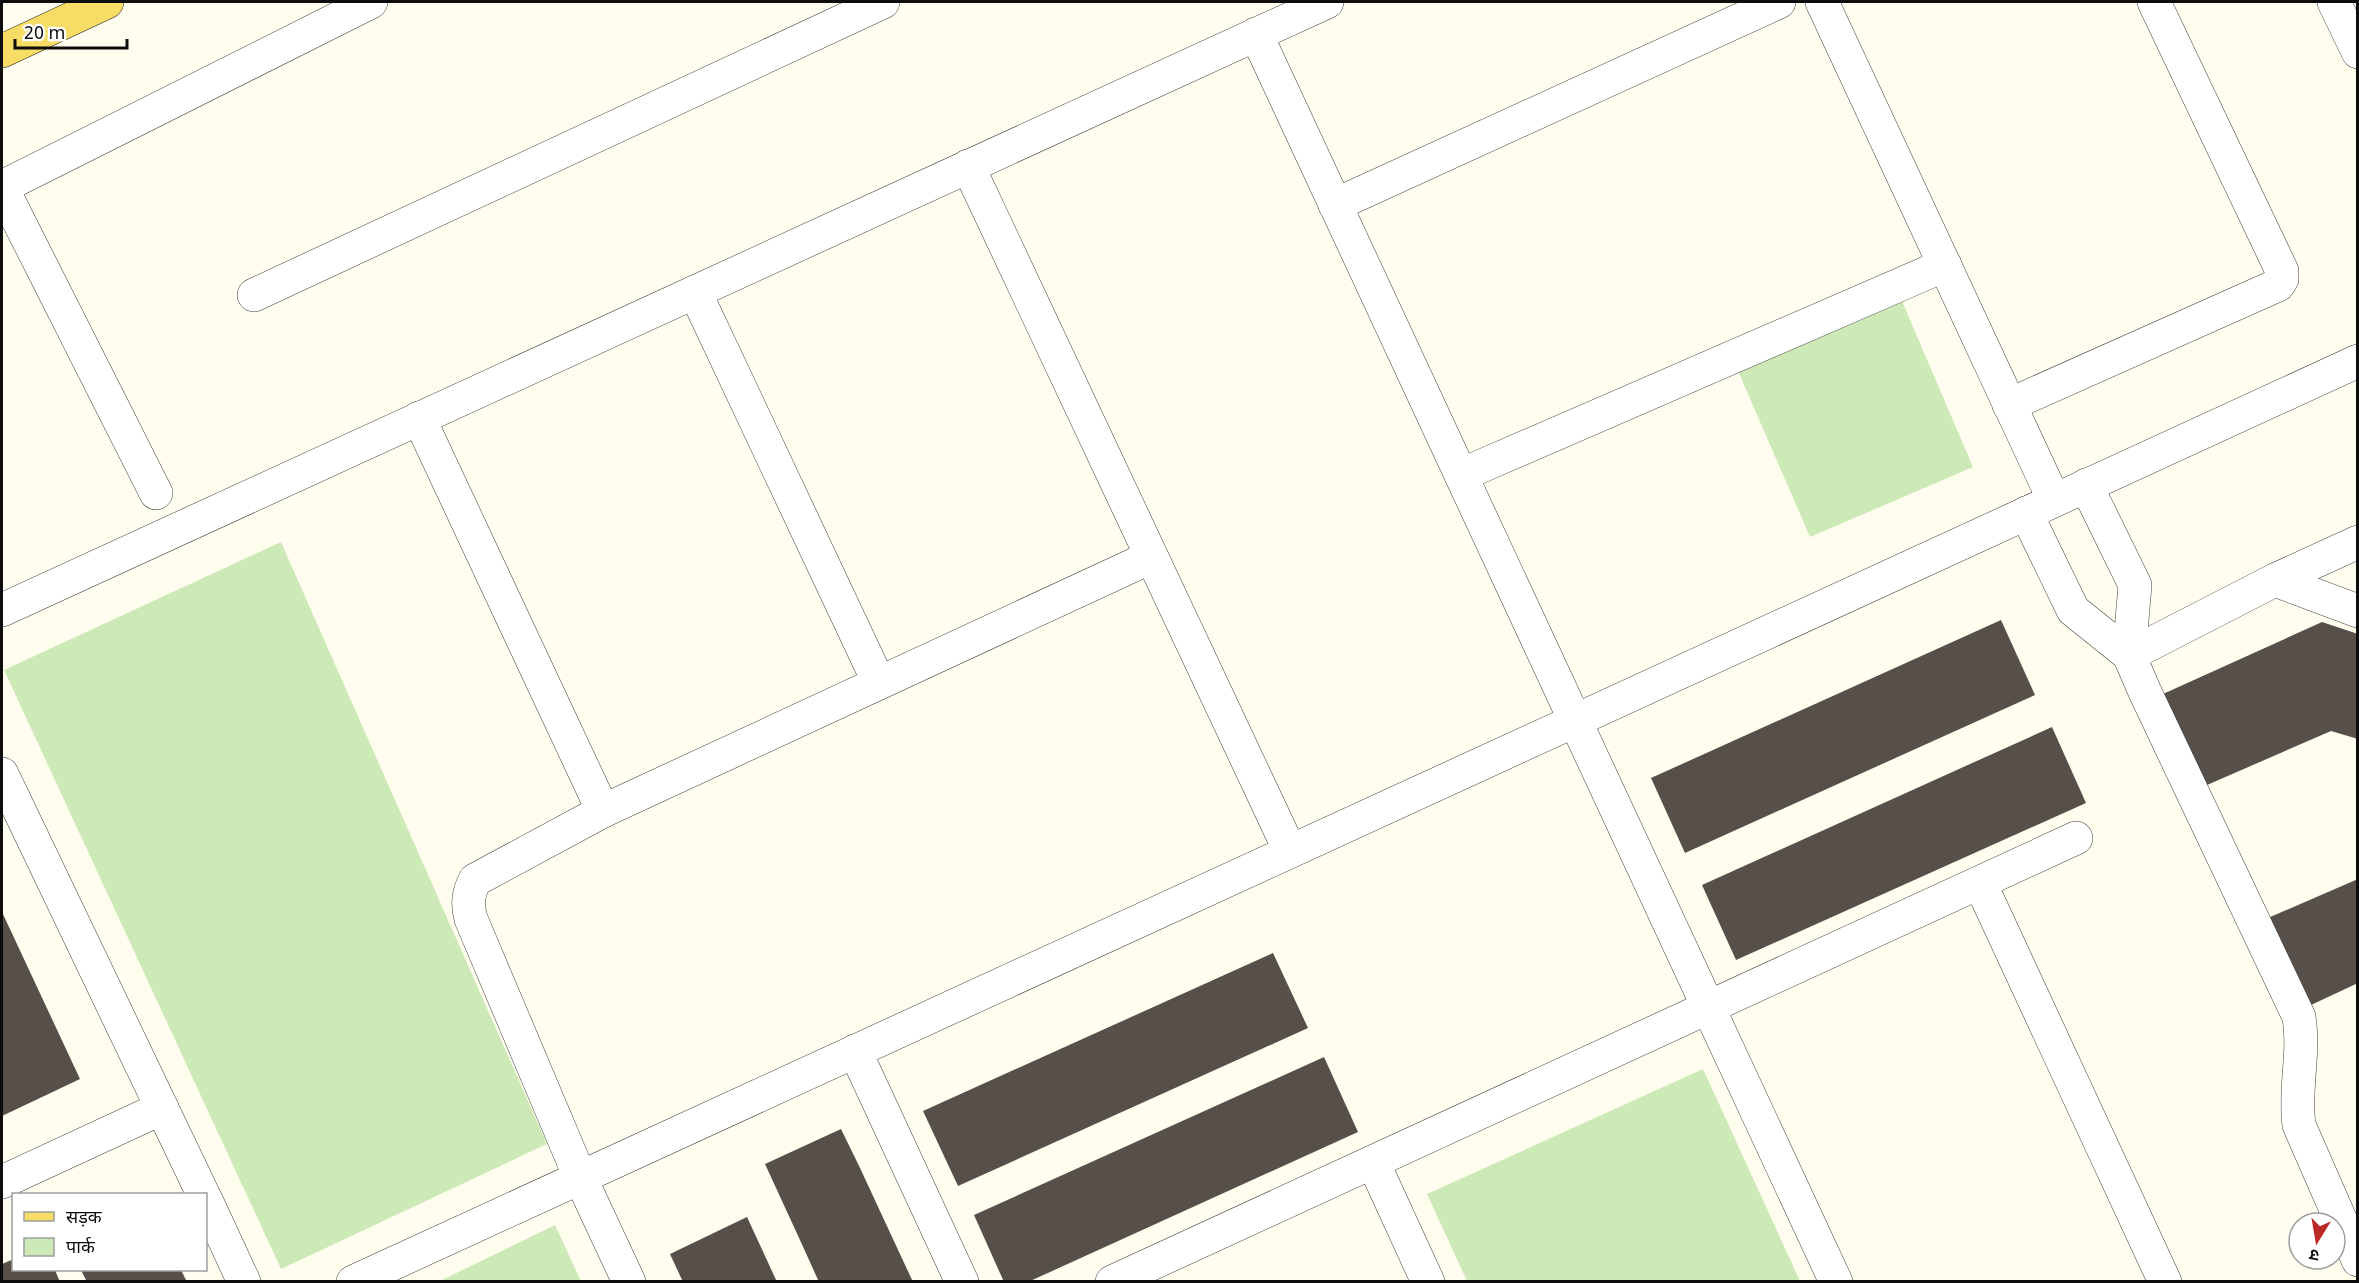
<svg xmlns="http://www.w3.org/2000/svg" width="2359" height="1283" viewBox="0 0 2359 1283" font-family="Georgia,'Noto Sans Devanagari',serif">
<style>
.green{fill:#cee9b8}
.building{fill:#564f4a}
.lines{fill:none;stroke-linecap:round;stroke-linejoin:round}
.minor-casing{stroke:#404040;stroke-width:34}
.major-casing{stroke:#1e1e1e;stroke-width:34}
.minor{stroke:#fff;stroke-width:33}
.major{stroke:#f7dc66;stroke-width:33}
</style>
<rect width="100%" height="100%" fill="#fffdee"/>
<g class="green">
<polygon points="1902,301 1973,467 1810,537 1738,371"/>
<polygon points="281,542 547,1144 281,1269 4,670"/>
<polygon points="1703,1069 1800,1281 1467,1281 1427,1194"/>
<polygon points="555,1225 581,1281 440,1281"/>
</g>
<g class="building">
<polygon points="2001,620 2035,695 1685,853 1651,778"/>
<polygon points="2322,622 2358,634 2358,739 2331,731 2207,785 2163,694"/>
<polygon points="2052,727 2086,803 1736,960 1702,885"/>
<polygon points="2358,879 2358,983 2311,1005 2268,918"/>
<polygon points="2,912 80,1079 2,1116"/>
<polygon points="1273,953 1308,1028 958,1186 923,1111"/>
<polygon points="1324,1057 1358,1132 1028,1282 1004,1282 974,1215"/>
<polygon points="841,1129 860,1168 913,1282 819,1282 800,1240 765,1164"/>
<polygon points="747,1217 777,1282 683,1282 670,1254"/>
<polygon points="14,1259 14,1270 55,1270 60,1282 2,1282 2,1264"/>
<polygon points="81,1270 181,1270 187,1282 87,1282"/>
</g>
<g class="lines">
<defs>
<g id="minor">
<polyline points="1822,2 2054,500"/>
<polyline points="2334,2 2358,52"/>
<polyline points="1256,34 1836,1282"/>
<polyline points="968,166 1290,851"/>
<polyline points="2,187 371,2"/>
<polyline points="2,188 156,493"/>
<polyline points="1335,205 1779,2"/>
<polyline points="695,292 879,683"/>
<polyline points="254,295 883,2"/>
<polyline points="2009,405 2278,285 2282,279 2282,271 2154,2"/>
<polyline points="419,418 603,811"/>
<polyline points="1461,475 1945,265"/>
<path d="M2086 485 2135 585 2129 655 2145 692 2299 1017C2305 1054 2294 1088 2299 1125L2358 1260"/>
<polyline points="2026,513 2073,610 2129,655"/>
<polyline points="2275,580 2358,611"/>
<polyline points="2,610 1327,2"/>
<polyline points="2129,655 2275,580 2358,542"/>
<polyline points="2,774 203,1194"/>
<polyline points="1980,883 2165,1282"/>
<polyline points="855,1051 962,1282"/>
<polyline points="1373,1162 1428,1282"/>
<polyline points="2,1182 162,1108"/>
<polyline points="206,1200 244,1282"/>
<polyline points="353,1282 2358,361"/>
<path d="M629 1282 580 1177 471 919C467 904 468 894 475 880L603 811 1151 557"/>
<polyline points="1112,1282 2076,838"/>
</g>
<polyline id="major" points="2,51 107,2"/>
</defs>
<use href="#minor" class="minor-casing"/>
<use href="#major" class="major-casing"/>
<use href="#minor" class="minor"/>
<use href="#major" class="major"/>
</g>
<rect width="2359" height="1283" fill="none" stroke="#0d0d0d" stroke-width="6"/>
<rect x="12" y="1193" width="195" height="78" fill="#ffffff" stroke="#9e9e9e" stroke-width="1.5"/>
<rect x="24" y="1212" width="30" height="9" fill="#f7dc66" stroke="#9e9e9e" stroke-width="1.5"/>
<text x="66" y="1223" font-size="18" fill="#0d0d0d">सड़क</text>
<rect x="24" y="1238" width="30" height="18" fill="#cee9b8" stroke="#9e9e9e" stroke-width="1.5"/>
<text x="66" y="1253" font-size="18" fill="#0d0d0d">पार्क</text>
<g transform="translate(2317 1241) rotate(191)"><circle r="28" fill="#ffffff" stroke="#9e9e9e" stroke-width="1.5"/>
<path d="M0-4.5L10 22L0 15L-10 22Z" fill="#bc2927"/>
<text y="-9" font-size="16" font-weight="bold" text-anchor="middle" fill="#0d0d0d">उ</text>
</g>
<path d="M15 39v9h112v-9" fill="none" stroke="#0d0d0d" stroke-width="3"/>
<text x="24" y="39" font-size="18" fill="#0d0d0d" stroke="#ffffff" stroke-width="4.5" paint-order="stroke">20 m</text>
</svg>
